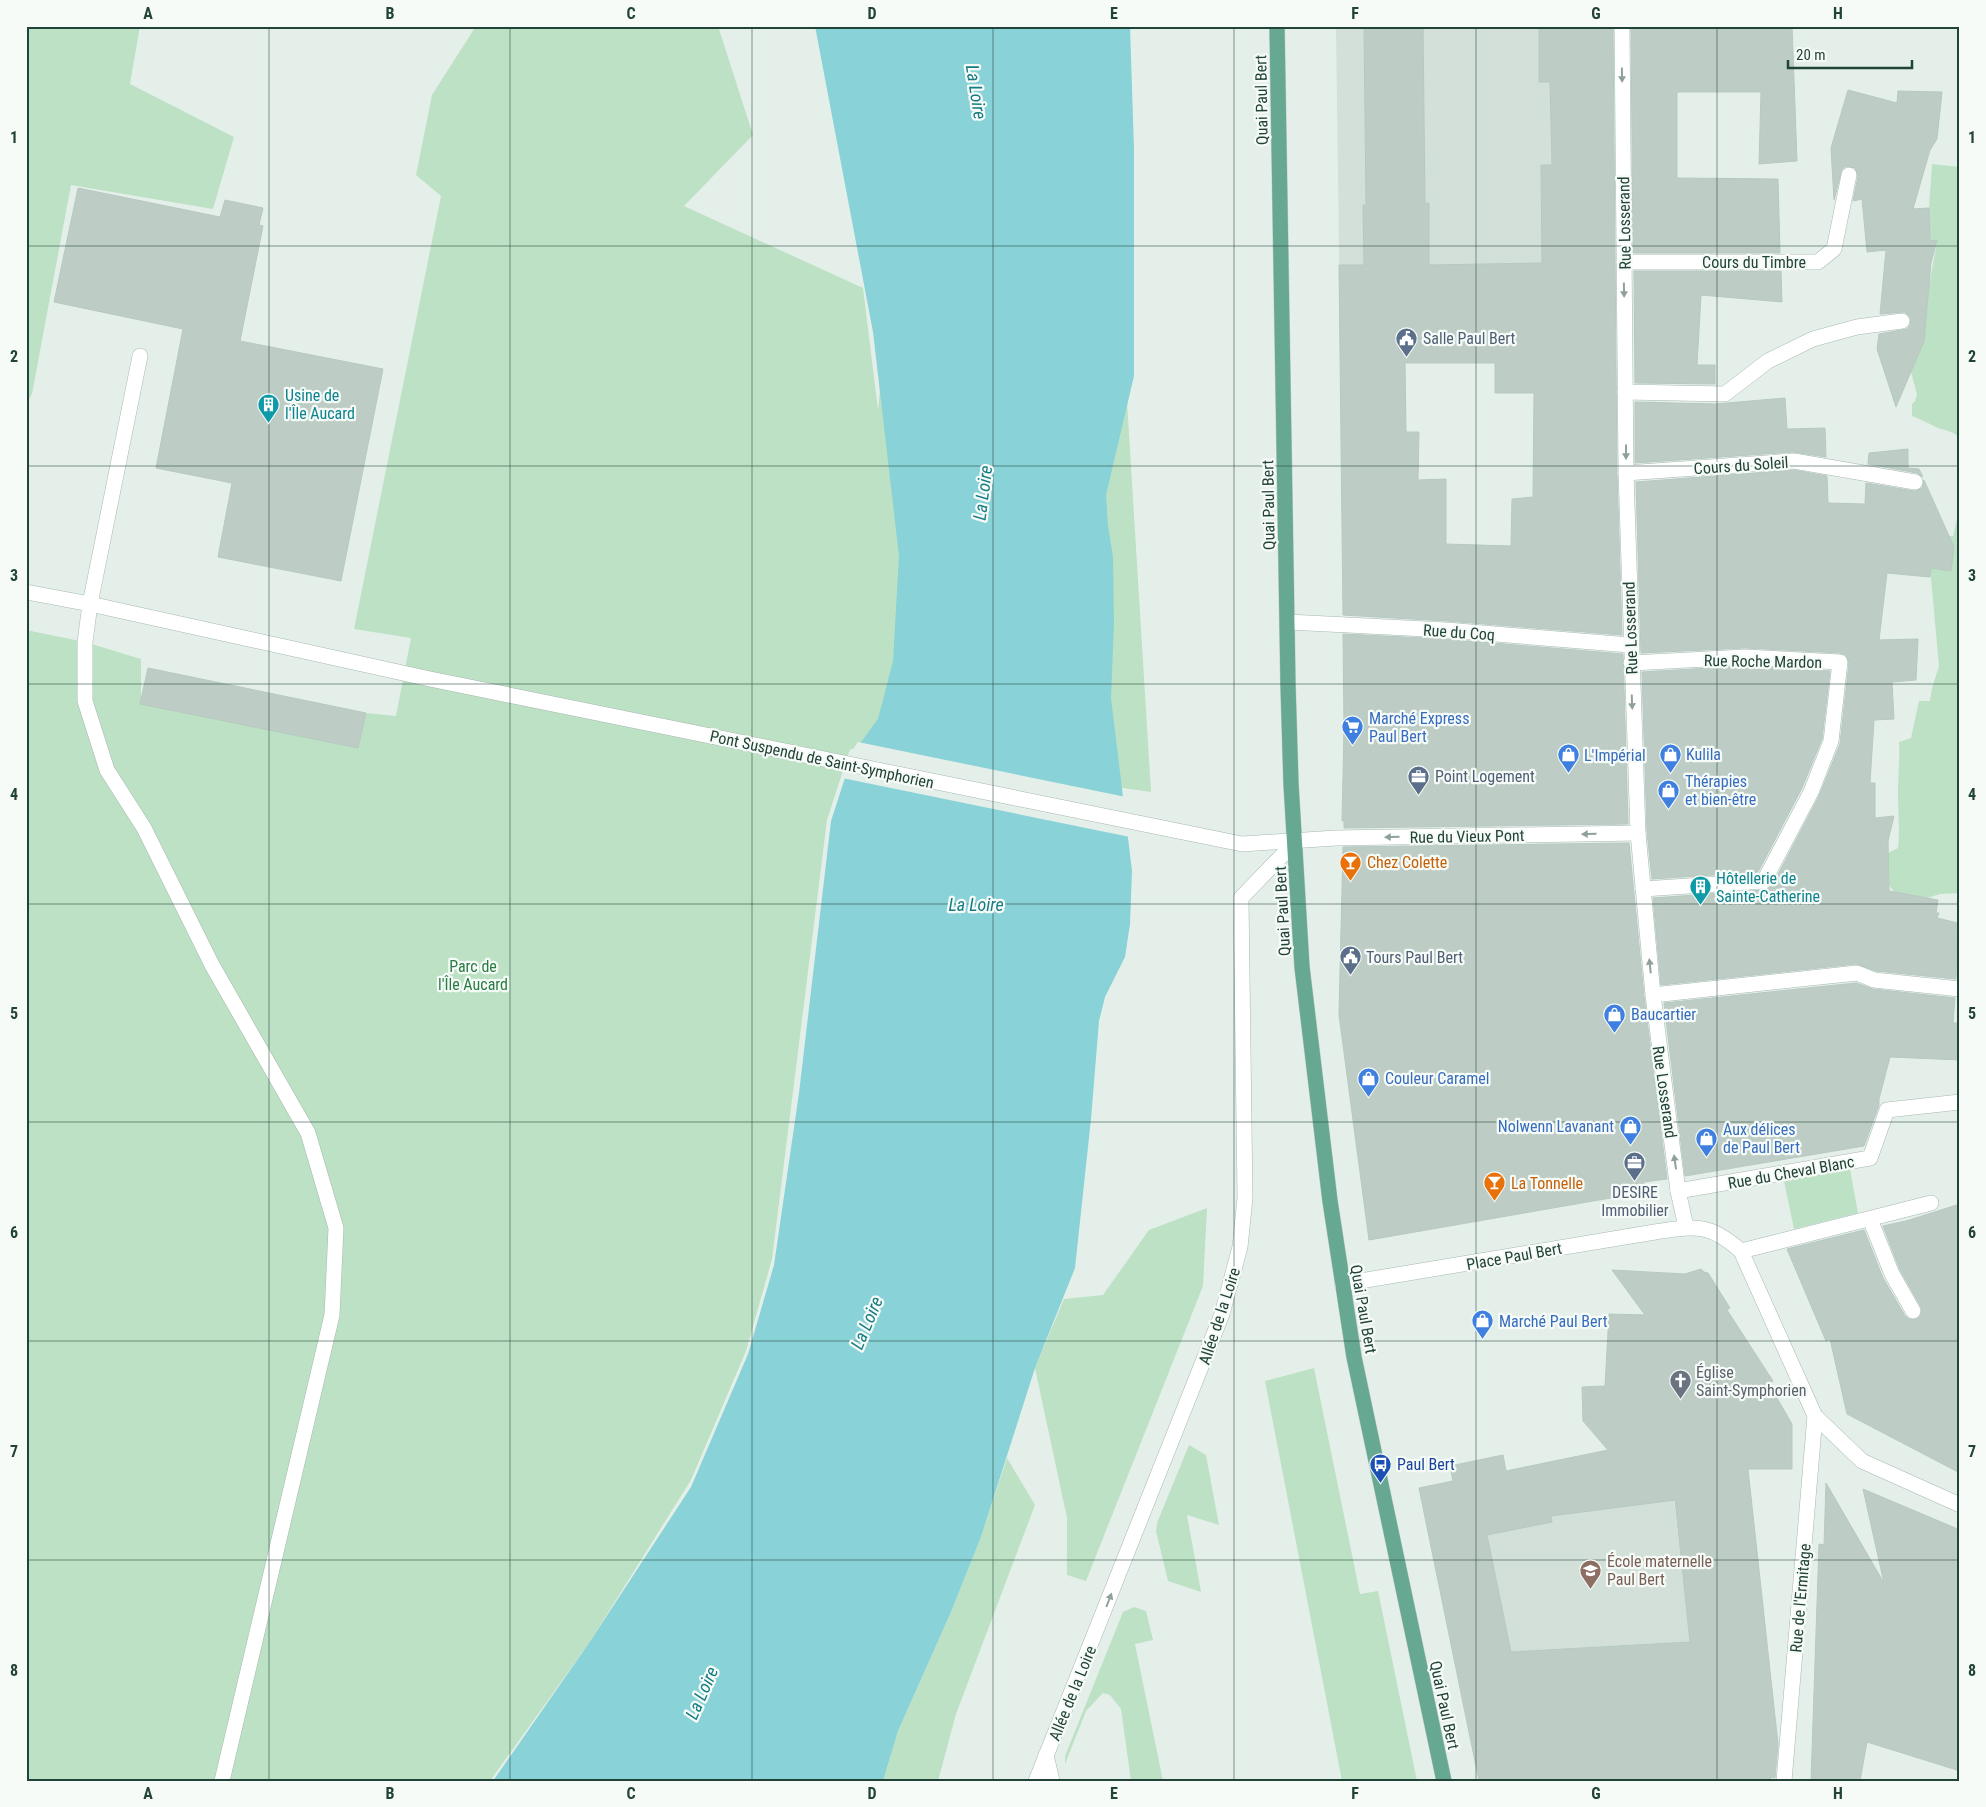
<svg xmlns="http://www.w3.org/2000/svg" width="1986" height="1807" viewBox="0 0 1986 1807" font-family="'Roboto Condensed',sans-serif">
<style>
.built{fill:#d3dfd9}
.green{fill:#bde1c4}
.water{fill:#89d2d7}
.pier{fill:#e5efea}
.building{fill:#bdcdc5;stroke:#b6c9c0;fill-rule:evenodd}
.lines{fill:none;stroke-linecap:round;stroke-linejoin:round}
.minor-casing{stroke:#a7b8b1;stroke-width:16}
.major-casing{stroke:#c1cac7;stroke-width:16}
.minor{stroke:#fff;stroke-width:15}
.major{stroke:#66a892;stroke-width:15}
.oneway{fill:#90a19b}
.grid{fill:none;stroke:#224337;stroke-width:1;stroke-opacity:0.55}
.labels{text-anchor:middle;stroke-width:4.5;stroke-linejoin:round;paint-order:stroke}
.street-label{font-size:16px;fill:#224337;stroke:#f6fbf8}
.service-label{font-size:16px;fill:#4e5e75;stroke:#f6fbf8;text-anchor:start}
.culture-label{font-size:16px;fill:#0d838f;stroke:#f6fbf8;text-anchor:start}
.shop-label{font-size:16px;fill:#366cbe;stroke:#f6fbf8;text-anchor:start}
.food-label{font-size:16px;fill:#c56008;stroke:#f6fbf8;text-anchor:start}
.park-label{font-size:16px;fill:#297d43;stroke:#f6fbf8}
.worship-label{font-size:16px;fill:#5b616d;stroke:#f6fbf8;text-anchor:start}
.transit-label{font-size:16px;fill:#164399;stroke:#f6fbf8;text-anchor:start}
.education-label{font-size:16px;fill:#785e54;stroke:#f6fbf8;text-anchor:start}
.water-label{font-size:18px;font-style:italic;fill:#167b84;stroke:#f6fbf8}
.neatline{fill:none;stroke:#224337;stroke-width:2}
.grid-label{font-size:16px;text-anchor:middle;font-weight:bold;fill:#224337}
</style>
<rect width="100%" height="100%" fill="#e5efea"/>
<g class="built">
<polygon points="1336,26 1595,26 1599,277 1340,325"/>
<polygon points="1584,1455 1674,1500 1690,1642 1511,1652 1487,1535 1552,1522 1543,1463"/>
</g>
<g class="green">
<polygon points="26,26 140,26 130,84 234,137 213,209 71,185 32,394 26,404"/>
<polygon points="476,26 718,26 753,135 684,206 863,288 878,410 888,310 1104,26 1151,792 851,749 849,752 827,820 772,1259 746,1351 691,1480 589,1643 490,1781 26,1781 26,630 85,642 141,659 141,704 358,748 366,713 396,716 411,638 354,629 441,196 416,175 432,95"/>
<path d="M1932 164 1960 167V439C1954 431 1947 431 1938 428 1929 424 1921 419 1912 416V404L1915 401 1917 394 1911 372 1924 339 1929 287 1937 241H1930L1929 208Z"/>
<path d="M1960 506V893L1940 894 1927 898 1894 892 1889 885 1888 853 1898 848C1900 828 1898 813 1898 793 1898 776 1900 760 1899 742L1911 738 1919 701H1930L1932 688 1939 666 1930 568 1951 571 1949 536H1953Z"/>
<polygon points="1850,1169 1858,1213 1794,1229 1784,1181"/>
<polygon points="1207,1208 1203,1286 1086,1581 1067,1575 1067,1518 1035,1368 1064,1299 1103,1295 1149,1230"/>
<polygon points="1314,1368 1360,1594 1378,1591 1417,1781 1342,1781 1265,1381"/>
<polygon points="1189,1445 1206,1455 1219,1525 1187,1515 1201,1592 1168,1581 1156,1531 1157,1523"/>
<polygon points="1007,1458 1035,1505 956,1714 938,1781 883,1781 898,1731 951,1612 981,1537"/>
<polygon points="1134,1607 1146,1611 1153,1640 1135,1644 1163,1781 1131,1781 1121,1709 1110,1695 1103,1693 1086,1711 1065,1764 1065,1756 1123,1612"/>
</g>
<polygon class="water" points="815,26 1130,26 1134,150 1134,376 1106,495 1108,526 1113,557 1114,624 1111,698 1132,871 1130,924 1125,957 1105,997 1099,1021 1091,1119 1075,1268 1035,1368 981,1537 951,1612 898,1731 883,1781 493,1781 589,1643 691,1487 748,1354 774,1265 799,1093 831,821 853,753 878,719 893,661 899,556 873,332"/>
<polygon class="pier" points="858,742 1126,797 1130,837 842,778 851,752"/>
<g class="building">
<path d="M1364 26H1423L1425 203H1429V265L1542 263 1541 165H1552L1550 82H1539V26H1613L1617 473 1622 635 1447 621 1343 615 1339 265H1364L1363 205H1366ZM1405 363H1495V393H1534L1533 497 1512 499 1511 546 1446 544V479L1418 480 1419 432H1406Z"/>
<polygon points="1631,26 1792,26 1797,161 1759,164 1761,92 1677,92 1677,178 1778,179 1780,253 1633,253"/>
<polygon points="1848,90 1897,103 1898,91 1942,92 1937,139 1930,150 1913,209 1929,208 1930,241 1937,240 1931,263 1924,341 1896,407 1877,349 1879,334 1907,329 1910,325 1911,319 1905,312 1880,314 1886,250 1867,252 1862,199 1853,201 1858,176 1855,168 1846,166 1842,169 1834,200 1831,148"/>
<polygon points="78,188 220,217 225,200 263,208 259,225 263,226 240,341 383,369 341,581 218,557 232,483 156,468 183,329 54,302"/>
<polygon points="1634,271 1781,271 1782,302 1701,295 1697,365 1715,365 1715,384 1635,383"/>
<polygon points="1785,398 1787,429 1825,428 1826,457 1793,452 1635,463 1635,402 1715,404"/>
<polygon points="1908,449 1908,468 1919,469 1923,477 1917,473 1868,464 1869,453"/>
<polygon points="1794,470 1827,476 1828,503 1865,504 1866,483 1914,491 1922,488 1924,480 1954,547 1951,571 1931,568 1930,577 1887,573 1879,640 1918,639 1916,680 1892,682 1894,719 1874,720 1870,783 1875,783 1875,818 1894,816 1888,841 1889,891 1938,900 1936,913 1939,913 1937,918 1958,923 1956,979 1876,971 1856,964 1661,985 1653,898 1765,890 1772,886 1819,796 1840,744 1849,663 1846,655 1840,653 1745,648 1641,653 1636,482"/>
<polygon points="1343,634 1445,639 1623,654 1628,824 1344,828 1344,821 1342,821 1344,727"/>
<polygon points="1745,666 1830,671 1822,739 1802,788 1758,872 1652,879 1647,832 1642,672"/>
<polygon points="148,668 366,713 358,748 140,704"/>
<polygon points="1629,843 1644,996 1667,1179 1644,1182 1645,1192 1369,1240 1339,1015 1343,847"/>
<polygon points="1856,983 1873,989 1955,998 1953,1023 1960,1023 1960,1060 1890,1057 1879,1099 1879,1105 1864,1146 1685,1176 1664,1003"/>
<polygon points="1960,1204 1960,1473 1847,1414 1830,1339 1826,1341 1787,1249 1864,1230 1883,1278 1905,1316 1909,1319 1917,1319 1921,1315 1921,1307 1900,1270 1883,1226 1906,1221"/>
<path d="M1701 1269 1704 1272 1708 1273 1730 1308 1727 1310 1773 1381 1769 1384 1792 1424V1469H1748L1778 1744 1775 1778 1771 1777V1781H1479L1419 1488 1453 1481 1450 1466 1503 1455 1506 1471 1608 1450 1583 1421 1582 1387 1605 1386 1609 1314 1645 1315 1612 1270 1685 1274ZM1675 1500 1690 1642 1511 1652 1487 1535 1552 1522 1551 1516Z"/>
<polygon points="1826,1483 1884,1583 1863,1489 1960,1530 1960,1771 1867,1742 1860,1781 1811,1781 1819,1544 1824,1545"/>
</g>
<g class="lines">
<defs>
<g id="minor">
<polyline points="1622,26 1626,473 1638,833 1653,995 1678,1191 1686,1227"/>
<polyline points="1624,262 1818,262 1834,249 1849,175"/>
<polyline points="140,356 90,604 85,642 85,701 107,770 144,828 212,965 308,1133 336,1228 332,1315 222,1781"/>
<polyline points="1625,392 1725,394 1768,361 1813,339 1857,327 1902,321"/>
<polyline points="1626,473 1794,461 1915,482"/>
<polyline points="26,592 90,604 430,679 1242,844 1336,838 1638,833"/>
<polyline points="1288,622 1446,630 1630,645"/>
<polyline points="1631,663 1745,657 1840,662 1831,741 1811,792 1764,881 1643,889"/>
<polyline points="1653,995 1857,973 1874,980 1960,989"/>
<polyline points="1678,1191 1870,1158 1887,1110 1960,1102"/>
<polyline points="1870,1219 1892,1274 1913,1311"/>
<polyline points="1741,1251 1931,1203"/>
<path d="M1342 1284 1655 1232C1696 1226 1709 1223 1741 1251L1815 1416 1862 1461 1960 1505"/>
<polyline points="1046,1755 1052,1781"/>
<polyline points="1036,1781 1222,1314 1240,1247 1245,1198 1241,898 1296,841"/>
<polyline points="1784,1781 1815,1416"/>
</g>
<polyline id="major" points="1277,26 1288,685 1291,784 1302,967 1330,1201 1354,1357 1444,1781"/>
</defs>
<use href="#minor" class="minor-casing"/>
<use href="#major" class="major-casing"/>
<use href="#minor" class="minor"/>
<use href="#major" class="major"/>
</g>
<defs><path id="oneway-solid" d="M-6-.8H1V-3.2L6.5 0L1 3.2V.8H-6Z" transform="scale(1.25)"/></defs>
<g class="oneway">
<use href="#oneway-solid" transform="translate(1622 75) rotate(89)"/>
<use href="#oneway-solid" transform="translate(1624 290) rotate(89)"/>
<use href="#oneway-solid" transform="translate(1626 452) rotate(90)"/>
<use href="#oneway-solid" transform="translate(1632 702) rotate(88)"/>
<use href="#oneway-solid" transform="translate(1589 834) rotate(179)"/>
<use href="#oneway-solid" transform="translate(1392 837) rotate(179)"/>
<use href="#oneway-solid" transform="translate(1650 966) rotate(-96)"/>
<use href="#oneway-solid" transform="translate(1675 1162) rotate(-98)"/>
<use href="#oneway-solid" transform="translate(1109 1600) rotate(-69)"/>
</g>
<path class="grid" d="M269 26V1781M510 26V1781M752 26V1781M993 26V1781M1234 26V1781M1476 26V1781M1717 26V1781M26 246H1960M26 466H1960M26 684H1960M26 904H1960M26 1122H1960M26 1341H1960M26 1560H1960"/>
<defs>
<symbol id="civic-pin" viewBox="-11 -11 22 30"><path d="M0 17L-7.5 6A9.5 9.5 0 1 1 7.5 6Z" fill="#5c6f8a" stroke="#f6fbf8"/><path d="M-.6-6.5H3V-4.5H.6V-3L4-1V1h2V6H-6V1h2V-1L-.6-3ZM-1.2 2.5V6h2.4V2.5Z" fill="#fff"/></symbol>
<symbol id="building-pin" viewBox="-11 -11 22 30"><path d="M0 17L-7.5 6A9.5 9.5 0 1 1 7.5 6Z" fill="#0f9aa8" stroke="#f6fbf8"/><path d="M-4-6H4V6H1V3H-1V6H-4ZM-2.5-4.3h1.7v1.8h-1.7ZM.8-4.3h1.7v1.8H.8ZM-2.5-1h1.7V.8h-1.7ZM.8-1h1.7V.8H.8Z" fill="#fff"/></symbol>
<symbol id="supermarket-pin" viewBox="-11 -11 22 30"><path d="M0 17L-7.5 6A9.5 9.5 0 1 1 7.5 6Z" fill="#3f7fe0" stroke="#f6fbf8"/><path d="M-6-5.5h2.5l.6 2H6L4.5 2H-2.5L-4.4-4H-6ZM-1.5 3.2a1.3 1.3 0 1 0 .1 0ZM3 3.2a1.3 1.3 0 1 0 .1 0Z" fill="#fff"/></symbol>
<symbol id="shop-pin" viewBox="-11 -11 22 30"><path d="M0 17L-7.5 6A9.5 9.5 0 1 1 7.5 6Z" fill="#3f7fe0" stroke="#f6fbf8"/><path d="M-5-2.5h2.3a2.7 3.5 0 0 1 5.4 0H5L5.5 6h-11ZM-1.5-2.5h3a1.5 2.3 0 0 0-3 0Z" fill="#fff"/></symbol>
<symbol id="office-pin" viewBox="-11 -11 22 30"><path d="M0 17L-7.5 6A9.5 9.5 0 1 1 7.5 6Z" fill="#5c6f8a" stroke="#f6fbf8"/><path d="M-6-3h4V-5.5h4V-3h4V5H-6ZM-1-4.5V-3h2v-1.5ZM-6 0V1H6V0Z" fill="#fff"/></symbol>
<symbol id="bar-pin" viewBox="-11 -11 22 30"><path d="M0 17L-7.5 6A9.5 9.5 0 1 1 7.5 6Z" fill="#e8710a" stroke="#f6fbf8"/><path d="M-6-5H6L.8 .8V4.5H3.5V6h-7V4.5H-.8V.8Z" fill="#fff"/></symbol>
<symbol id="church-pin" viewBox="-11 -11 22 30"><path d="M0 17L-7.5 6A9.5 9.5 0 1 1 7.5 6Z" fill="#6b7280" stroke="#f6fbf8"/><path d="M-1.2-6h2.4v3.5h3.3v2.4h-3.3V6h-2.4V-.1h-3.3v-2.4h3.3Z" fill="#fff"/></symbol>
<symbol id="bus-pin" viewBox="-11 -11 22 30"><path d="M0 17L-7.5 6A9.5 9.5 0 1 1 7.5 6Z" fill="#1a4fb4" stroke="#f6fbf8"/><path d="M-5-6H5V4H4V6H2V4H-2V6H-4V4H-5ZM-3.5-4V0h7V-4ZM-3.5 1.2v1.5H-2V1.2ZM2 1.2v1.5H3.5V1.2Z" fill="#fff"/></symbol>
<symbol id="school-pin" viewBox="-11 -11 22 30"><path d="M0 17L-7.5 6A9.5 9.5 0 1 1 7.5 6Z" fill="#8d6e63" stroke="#f6fbf8"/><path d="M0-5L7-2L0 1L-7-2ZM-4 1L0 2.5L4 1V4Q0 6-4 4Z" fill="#fff"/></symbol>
</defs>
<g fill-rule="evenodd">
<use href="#civic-pin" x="1394" y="326" width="25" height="34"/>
<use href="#building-pin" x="256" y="392" width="25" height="34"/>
<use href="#supermarket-pin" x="1340" y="714" width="25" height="34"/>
<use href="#shop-pin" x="1658" y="742" width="25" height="34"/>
<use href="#shop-pin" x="1556" y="742" width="25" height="34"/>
<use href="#office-pin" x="1406" y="764" width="25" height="34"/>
<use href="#shop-pin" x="1656" y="778" width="25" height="34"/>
<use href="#bar-pin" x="1338" y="850" width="25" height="34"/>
<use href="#building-pin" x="1688" y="874" width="25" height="34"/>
<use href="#civic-pin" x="1338" y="944" width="25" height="34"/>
<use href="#shop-pin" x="1602" y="1002" width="25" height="34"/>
<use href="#shop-pin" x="1356" y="1066" width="25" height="34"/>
<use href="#shop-pin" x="1618" y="1114" width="25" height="34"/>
<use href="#shop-pin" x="1694" y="1126" width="25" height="34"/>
<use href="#office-pin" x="1622" y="1150" width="25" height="34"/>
<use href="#bar-pin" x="1482" y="1170" width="25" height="34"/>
<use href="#shop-pin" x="1470" y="1308" width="25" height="34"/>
<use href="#church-pin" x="1668" y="1368" width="25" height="34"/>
<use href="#bus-pin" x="1368" y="1452" width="25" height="34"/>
<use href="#school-pin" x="1578" y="1558" width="25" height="34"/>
</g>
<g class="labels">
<g class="street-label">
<text transform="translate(1261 100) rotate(-91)" y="6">Quai Paul Bert</text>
<text transform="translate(1624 223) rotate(-91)" y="6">Rue Losserand</text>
<text x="1754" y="268">Cours du Timbre</text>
<text transform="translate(1741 465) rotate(-4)" y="6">Cours du Soleil</text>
<text transform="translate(1268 505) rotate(-91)" y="6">Quai Paul Bert</text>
<text transform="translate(1630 628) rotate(-92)" y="6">Rue Losserand</text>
<text transform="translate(1459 632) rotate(4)" y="6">Rue du Coq</text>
<text transform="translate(1763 661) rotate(1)" y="6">Rue Roche Mardon</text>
<text transform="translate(822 759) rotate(12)" y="6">Pont Suspendu de Saint-Symphorien</text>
<text transform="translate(1467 836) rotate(-1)" y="6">Rue du Vieux Pont</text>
<text transform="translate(1282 911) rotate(-93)" y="6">Quai Paul Bert</text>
<text transform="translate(1665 1092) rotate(82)" y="6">Rue Losserand</text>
<text transform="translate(1791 1172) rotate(-10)" y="6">Rue du Cheval Blanc</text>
<text transform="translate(1514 1256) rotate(-10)" y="6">Place Paul Bert</text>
<text transform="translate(1364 1309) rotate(80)" y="6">Quai Paul Bert</text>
<text transform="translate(1219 1316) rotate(-72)" y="6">Allée de la Loire</text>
<text transform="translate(1800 1598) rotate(-85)" y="6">Rue de l'Ermitage</text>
<text transform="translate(1072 1693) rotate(-68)" y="6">Allée de la Loire</text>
<text transform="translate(1445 1705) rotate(78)" y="6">Quai Paul Bert</text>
</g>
<g class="service-label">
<text x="1423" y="344">Salle Paul Bert</text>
<text x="1435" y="782">Point Logement</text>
<text x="1366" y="963">Tours Paul Bert</text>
<text x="1635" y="1198" text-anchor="middle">DESIRE<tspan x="1635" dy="18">Immobilier</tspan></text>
</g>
<g class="culture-label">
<text x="285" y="401">Usine de<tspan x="285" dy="18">l'Île Aucard</tspan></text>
<text x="1716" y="884">Hôtellerie de<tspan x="1716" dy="18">Sainte-Catherine</tspan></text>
</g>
<g class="shop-label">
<text x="1369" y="724">Marché Express<tspan x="1369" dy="18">Paul Bert</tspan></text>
<text x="1686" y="760">Kulila</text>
<text x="1584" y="761">L'Impérial</text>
<text x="1685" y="787">Thérapies<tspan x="1685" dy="18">et bien-être</tspan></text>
<text x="1631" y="1020">Baucartier</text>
<text x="1385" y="1084">Couleur Caramel</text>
<text x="1614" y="1132" text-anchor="end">Nolwenn Lavanant</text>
<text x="1723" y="1135">Aux délices<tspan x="1723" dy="18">de Paul Bert</tspan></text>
<text x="1499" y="1327">Marché Paul Bert</text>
</g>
<g class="food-label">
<text x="1367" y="868">Chez Colette</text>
<text x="1511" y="1189">La Tonnelle</text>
</g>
<g class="park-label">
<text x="473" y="972">Parc de<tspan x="473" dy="18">l'Île Aucard</tspan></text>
</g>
<g class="worship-label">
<text x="1696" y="1378">Église<tspan x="1696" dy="18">Saint-Symphorien</tspan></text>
</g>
<g class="transit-label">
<text x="1397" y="1470">Paul Bert</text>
</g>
<g class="education-label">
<text x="1607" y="1567">École maternelle<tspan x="1607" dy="18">Paul Bert</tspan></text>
</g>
<g class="water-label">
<text transform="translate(976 92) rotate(81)" y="6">La Loire</text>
<text transform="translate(983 493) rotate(-83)" y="6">La Loire</text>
<text x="976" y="911">La Loire</text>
<text transform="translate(867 1323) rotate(-67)" y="6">La Loire</text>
<text transform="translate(702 1693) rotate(-66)" y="6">La Loire</text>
</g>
</g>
<rect width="1986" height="1807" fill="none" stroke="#f6fbf8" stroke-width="55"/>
<path d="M1788 60v8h124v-8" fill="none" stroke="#224337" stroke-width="2.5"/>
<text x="1796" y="60" font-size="15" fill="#224337" stroke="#f6fbf8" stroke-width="4" paint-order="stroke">20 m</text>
<rect x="28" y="28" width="1930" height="1752" class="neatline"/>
<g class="grid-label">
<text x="148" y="19">A</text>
<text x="390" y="19">B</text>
<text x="631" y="19">C</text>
<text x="872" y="19">D</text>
<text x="1114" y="19">E</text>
<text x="1355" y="19">F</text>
<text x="1596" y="19">G</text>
<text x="1838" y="19">H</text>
<text x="14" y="143">1</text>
<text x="1972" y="143">1</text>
<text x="14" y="362">2</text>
<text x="1972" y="362">2</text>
<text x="14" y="581">3</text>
<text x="1972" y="581">3</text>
<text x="14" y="800">4</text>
<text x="1972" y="800">4</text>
<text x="14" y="1019">5</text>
<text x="1972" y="1019">5</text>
<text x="14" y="1238">6</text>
<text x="1972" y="1238">6</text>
<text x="14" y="1457">7</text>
<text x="1972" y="1457">7</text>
<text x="14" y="1676">8</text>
<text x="1972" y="1676">8</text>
<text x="148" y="1799">A</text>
<text x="390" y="1799">B</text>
<text x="631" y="1799">C</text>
<text x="872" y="1799">D</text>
<text x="1114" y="1799">E</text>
<text x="1355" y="1799">F</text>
<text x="1596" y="1799">G</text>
<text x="1838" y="1799">H</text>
</g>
</svg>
